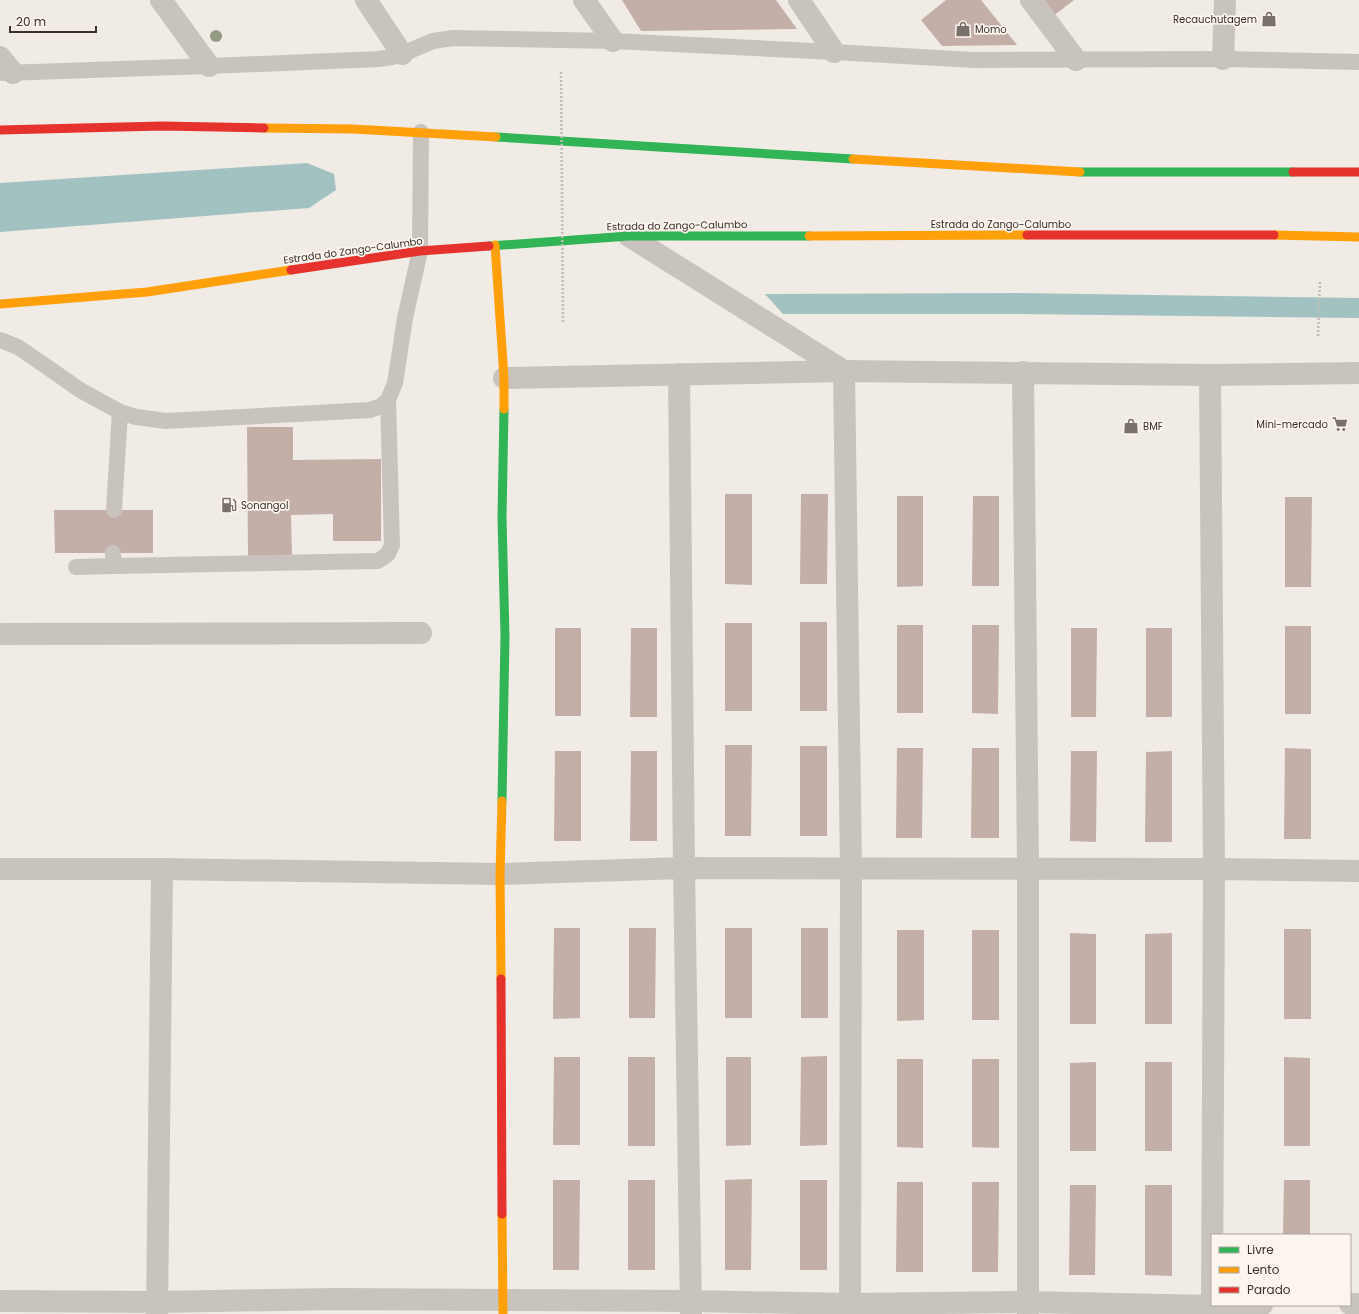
<svg xmlns="http://www.w3.org/2000/svg" width="1359" height="1314" viewBox="0 0 1359 1314" font-family="Poppins,sans-serif">
<style>
.water{fill:#a1c2c1}
.building{fill:#c3afa7}
.lines{fill:none;stroke-linecap:round;stroke-linejoin:round}
.path{stroke:#c2bbb6;stroke-width:2.5;stroke-dasharray:2 2;stroke-linecap:butt}
.lane{stroke:#c9c3be;stroke-width:16}
.street{stroke:#c9c3be;stroke-width:22}
.fast{stroke:#30b455;stroke-width:9}
.slow{stroke:#ff9f0a;stroke-width:9}
.jam{stroke:#e5322d;stroke-width:9}
.path-bridge{stroke:#c2bbb6;stroke-width:2.5;stroke-dasharray:2 2;stroke-linecap:butt}
.tree{fill:#959b80}
.labels{text-anchor:middle;stroke-width:3.5;stroke-linejoin:round;paint-order:stroke}
.poi-label{font-size:10px;fill:#3b302b;stroke:#fbf5ee;text-anchor:start}
.street-label{font-size:10px;fill:#3b302b;stroke:#fbf5ee}
</style>
<rect width="100%" height="100%" fill="#f0ebe5"/>
<g class="water">
<polygon points="307,163 334,174 336,190 309,208 0,232 0,183"/>
<polygon points="1018,293 1359,298 1359,318 1019,314 783,314 765,294"/>
</g>
<g class="building">
<polygon points="622,0 776,0 797,29 641,31"/>
<polygon points="946,0 981,0 1017,45 942,46 921,20"/>
<polygon points="1039,0 1074,0 1052,17"/>
<polygon points="247,427 293,427 293,460 381,459 381,541 333,541 333,514 291,515 292,556 248,556"/>
<polygon points="725,494 752,494 752,585 725,584"/>
<polygon points="801,494 828,494 827,584 800,584"/>
<polygon points="897,496 923,496 923,586 897,587"/>
<polygon points="973,496 999,496 999,586 972,586"/>
<polygon points="1285,497 1312,497 1311,587 1285,587"/>
<polygon points="54,510 153,510 153,553 55,553"/>
<rect x="800" y="622" width="27" height="89"/>
<rect x="725" y="623" width="27" height="88"/>
<rect x="897" y="625" width="26" height="88"/>
<polygon points="972,625 999,625 998,714 972,713"/>
<rect x="1285" y="626" width="26" height="88"/>
<rect x="555" y="628" width="26" height="88"/>
<polygon points="631,628 657,628 657,717 630,717"/>
<polygon points="1071,628 1097,628 1096,717 1071,717"/>
<rect x="1146" y="628" width="26" height="89"/>
<polygon points="725,745 752,745 751,836 725,836"/>
<rect x="800" y="746" width="27" height="90"/>
<polygon points="897,748 923,748 922,838 896,838"/>
<polygon points="972,748 999,748 999,838 971,838"/>
<polygon points="1285,748 1311,749 1311,839 1284,839"/>
<polygon points="555,751 581,751 581,841 554,841"/>
<polygon points="631,751 657,751 657,841 630,841"/>
<polygon points="1071,751 1097,751 1096,842 1070,841"/>
<polygon points="1172,751 1172,842 1145,842 1146,752"/>
<polygon points="554,928 580,928 580,1018 553,1019"/>
<polygon points="629,928 656,928 655,1018 629,1018"/>
<rect x="725" y="928" width="27" height="90"/>
<rect x="801" y="928" width="27" height="90"/>
<rect x="1284" y="929" width="27" height="90"/>
<polygon points="897,930 924,930 924,1020 897,1021"/>
<rect x="972" y="930" width="27" height="90"/>
<polygon points="1070,933 1096,934 1096,1024 1070,1024"/>
<polygon points="1172,933 1172,1024 1145,1024 1145,934"/>
<polygon points="827,1056 827,1145 800,1146 801,1057"/>
<polygon points="554,1057 580,1057 580,1145 553,1145"/>
<rect x="628" y="1057" width="27" height="89"/>
<polygon points="726,1057 751,1057 751,1145 726,1146"/>
<polygon points="1284,1057 1310,1058 1310,1146 1284,1146"/>
<polygon points="897,1059 923,1059 923,1148 897,1147"/>
<polygon points="972,1059 999,1059 999,1148 972,1147"/>
<polygon points="1096,1062 1096,1151 1070,1151 1070,1063"/>
<rect x="1145" y="1062" width="27" height="89"/>
<polygon points="752,1179 751,1270 725,1270 725,1180"/>
<polygon points="553,1180 580,1180 579,1270 553,1270"/>
<rect x="628" y="1180" width="27" height="90"/>
<rect x="800" y="1180" width="27" height="90"/>
<polygon points="1284,1180 1310,1180 1310,1235 1283,1235"/>
<polygon points="897,1182 923,1182 923,1272 896,1272"/>
<polygon points="972,1182 999,1182 998,1272 972,1272"/>
<polygon points="1070,1185 1096,1185 1095,1275 1069,1275"/>
<polygon points="1145,1185 1172,1185 1172,1276 1145,1275"/>
</g>
<g class="lines">
<polyline class="path" points="1318,336 1320,281"/>
<g class="lane">
<polyline points="3,73 209,66 379,59 392,57 402,54 433,41 453,38 613,41 834,52 973,60 1223,59 1359,62"/>
<polyline points="0,340 18,347 50,369 80,390 120,412 136,417 166,421 370,410 381,406 388,400 395,383 405,318 420,251 421,132"/>
<polyline points="114,510 120,412"/>
<polyline points="113,553 114,566 378,561 388,554 392,545 388,400"/>
<polyline points="76,567 114,566"/>
</g>
<g class="street">
<polyline points="161,0 209,66"/>
<polyline points="366,0 402,54"/>
<polyline points="584,0 613,41"/>
<polyline points="799,0 834,52"/>
<polyline points="1031,0 1076,60"/>
<polyline points="0,57 13,73"/>
<polyline points="1223,59 1225,0"/>
<polyline points="629,236 844,371 851,869 850,1314"/>
<polyline points="1023,372 1028,868 1028,1314"/>
<polyline points="679,374 684,868 691,1314"/>
<polyline points="1210,375 1214,869 1212,1314"/>
<polyline points="504,378 844,371 1210,375 1359,373"/>
<polyline points="0,634 421,633"/>
<polyline points="0,869 162,869 500,874 684,868 1214,869 1359,871"/>
<polyline points="0,1301 157,1302 336,1299 691,1301 850,1304 1028,1302 1211,1306 1262,1305"/>
<polyline points="1350,1304 1359,1304"/>
<polyline points="157,1314 162,869"/>
</g>
<g class="fast">
<polyline points="496,137 853,159"/>
<polyline points="1080,172 1293,172"/>
<polyline points="489,246 629,236 809,236"/>
<polyline points="502,801 505,636 502,518 504,409"/>
</g>
<g class="slow">
<polyline points="264,128 353,129 496,137"/>
<polyline points="853,159 1080,172"/>
<polyline points="1274,235 1359,237"/>
<polyline points="809,236 1027,235"/>
<polyline points="495,245 504,378 504,409"/>
<polyline points="0,304 147,292 291,270"/>
<polyline points="501,979 500,874 502,801"/>
<polyline points="502,1214 503,1314"/>
</g>
<g class="jam">
<polyline points="0,130 162,126 264,128"/>
<polyline points="1293,172 1359,172"/>
<polyline points="1027,235 1274,235"/>
<polyline points="291,270 420,251 489,246"/>
<polyline points="501,979 502,1214"/>
</g>
<polyline class="path-bridge" points="561,72 563,323"/>
</g>
<circle class="tree" cx="216" cy="36" r="6"/>
<defs>
<symbol id="shop-bare" viewBox="-9 -9 18 18"><path d="M-5-2.5h2.3a2.7 3.5 0 0 1 5.4 0H5L5.5 6h-11ZM-1.5-2.5h3a1.5 2.3 0 0 0-3 0Z" fill="#7a716c" stroke="#fbf5ee" stroke-width="2.5" paint-order="stroke"/></symbol>
<symbol id="supermarket-bare" viewBox="-9 -9 18 18"><path d="M-6-5.5h2.5l.6 2H6L4.5 2H-2.5L-4.4-4H-6ZM-1.5 3.2a1.3 1.3 0 1 0 .1 0ZM3 3.2a1.3 1.3 0 1 0 .1 0Z" fill="#7a716c" stroke="#fbf5ee" stroke-width="2.5" paint-order="stroke"/></symbol>
<symbol id="fuel-bare" viewBox="-9 -9 18 18"><path d="M-5.5-6h7V0h2V4h1.3V-2.5L3-4.5l.8-.8L6-3V5H2.5V1h-1V6h-7ZM-4.2-4.7v3.2H.2V-4.7Z" fill="#7a716c" stroke="#fbf5ee" stroke-width="2.5" paint-order="stroke"/></symbol>
</defs>
<g fill-rule="evenodd">
<use href="#shop-bare" x="1258" y="8" width="22" height="22"/>
<use href="#shop-bare" x="952" y="18" width="22" height="22"/>
<use href="#supermarket-bare" x="1329" y="413" width="22" height="22"/>
<use href="#shop-bare" x="1120" y="415" width="22" height="22"/>
<use href="#fuel-bare" x="218" y="494" width="22" height="22"/>
</g>
<g class="labels">
<g class="poi-label">
<text x="1257" y="23" text-anchor="end">Recauchutagem</text>
<text x="975" y="33">Momo</text>
<text x="1328" y="428" text-anchor="end">Mini-mercado</text>
<text x="1143" y="430">BMF</text>
<text x="241" y="509">Sonangol</text>
</g>
<g class="street-label">
<text x="1001" y="228">Estrada do Zango-Calumbo</text>
<text transform="translate(677 225) rotate(-1)" y="4">Estrada do Zango-Calumbo</text>
<text transform="translate(353 250) rotate(-8)" y="4">Estrada do Zango-Calumbo</text>
</g>
</g>
<rect x="1211" y="1234" width="140" height="72" fill="#fbf5ee" stroke="#aea6a0"/>
<rect x="1219" y="1247" width="20" height="6" fill="#30b455" stroke="#aea6a0"/>
<text x="1247" y="1254" font-size="12" fill="#3b302b">Livre</text>
<rect x="1219" y="1267" width="20" height="6" fill="#ff9f0a" stroke="#aea6a0"/>
<text x="1247" y="1274" font-size="12" fill="#3b302b">Lento</text>
<rect x="1219" y="1287" width="20" height="6" fill="#e5322d" stroke="#aea6a0"/>
<text x="1247" y="1294" font-size="12" fill="#3b302b">Parado</text>
<path d="M10 26v6h86v-6" fill="none" stroke="#3b302b" stroke-width="2"/>
<text x="16" y="26" font-size="12" fill="#3b302b" stroke="#fbf5ee" stroke-width="3" paint-order="stroke">20 m</text>
</svg>
